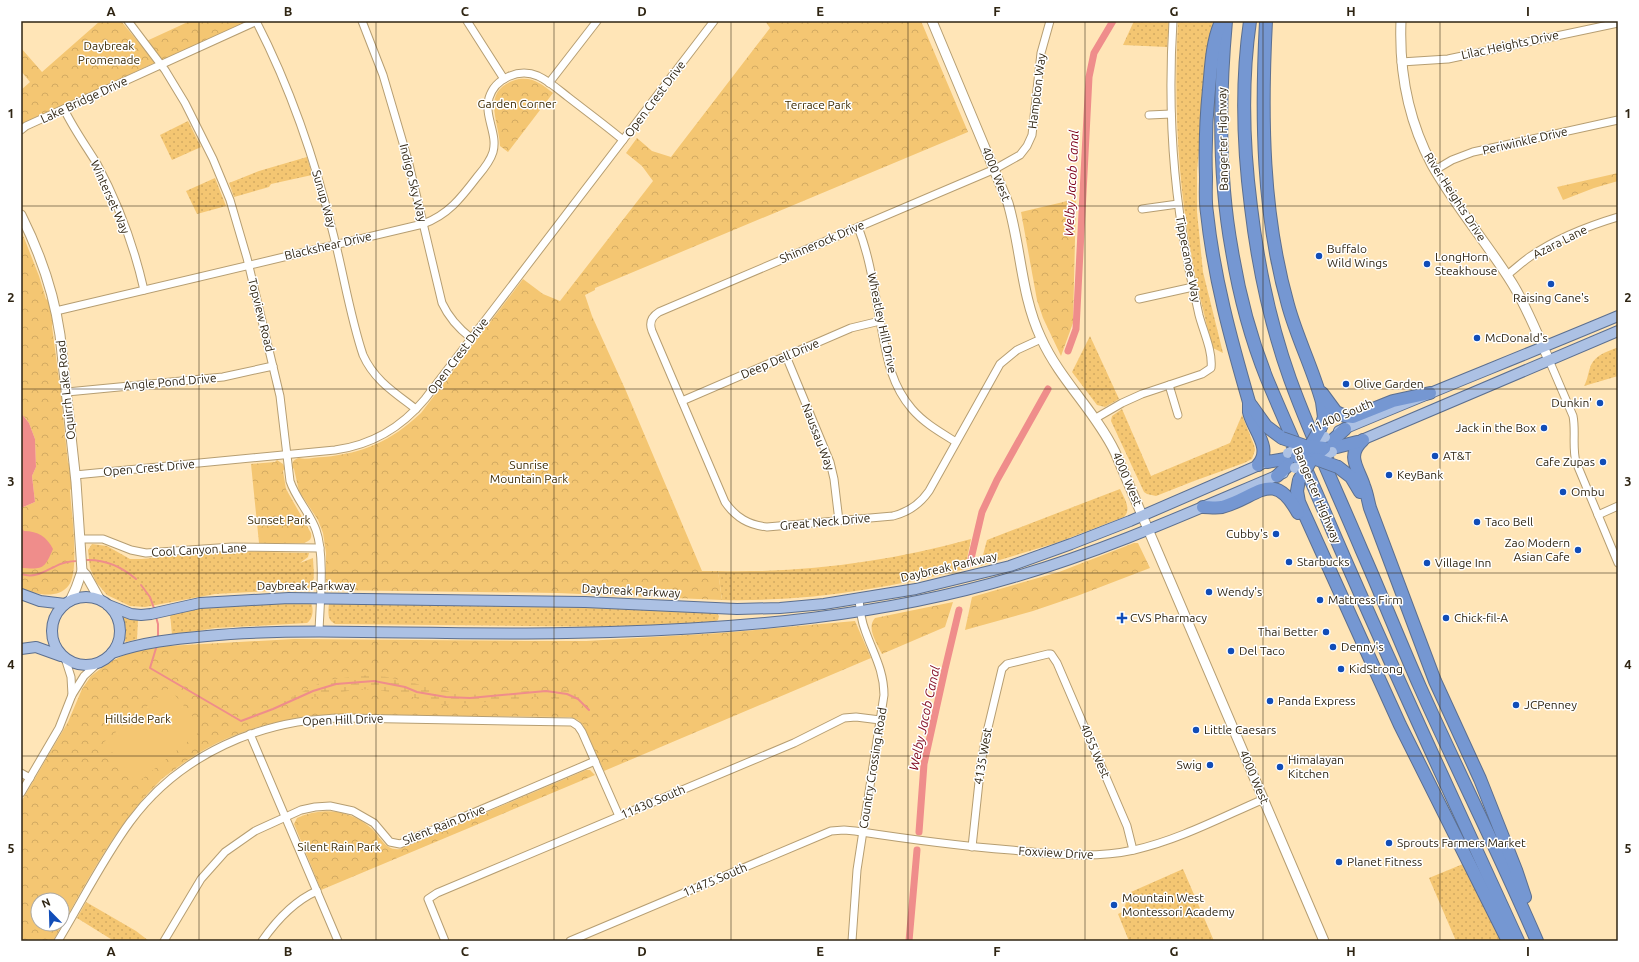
<svg xmlns="http://www.w3.org/2000/svg" width="1639" height="962" viewBox="0 0 1639 962" font-family="Ubuntu,sans-serif">
<style>
.grass{fill:url(#grass-dots)}
.forest{fill:url(#forest-crowns);fill-rule:evenodd}
.wetland{fill:url(#wetland-marsh)}
.garden{fill:#f4c672}
.water{fill:#ef8d8b}
.lines{fill:none;stroke-linecap:round;stroke-linejoin:round}
.stream{stroke:#ef8d8b;stroke-width:2}
.canal{stroke:#ef8d8b;stroke-width:7}
.street-casing{stroke:#b69e72;stroke-width:9}
.secondary-casing{stroke:#b69e72;stroke-width:11}
.primary-casing{stroke:#5c6f8f;stroke-width:12}
.highway-casing{stroke:#5c6f8f;stroke-width:14}
.street{stroke:#fff;stroke-width:7}
.secondary{stroke:#fff;stroke-width:9}
.primary{stroke:#acc1e4;stroke-width:10}
.highway{stroke:#7597d2;stroke-width:12}
.primary-bridge-casing{stroke:#5c6f8f;stroke-width:12;stroke-linecap:butt}
.highway-bridge-casing{stroke:#5c6f8f;stroke-width:14;stroke-linecap:butt}
.primary-bridge{stroke:#acc1e4;stroke-width:10}
.highway-bridge{stroke:#7597d2;stroke-width:12}
.grid{fill:none;stroke:#2f2513;stroke-width:1;stroke-opacity:0.55}
.poi-dot{fill:#114db8;stroke:#fff;stroke-width:1.5}
.labels{text-anchor:middle;stroke-width:3;stroke-linejoin:round;paint-order:stroke}
.street-label{font-size:12px;fill:#2f2513;stroke:#fff}
.park-label{font-size:12px;fill:#3e2c04;stroke:#fff}
.poi-label{font-size:12px;fill:#2f2513;stroke:#fff;text-anchor:start}
.water-label{font-size:13px;font-style:italic;fill:#7e031a;stroke:#fff}
.neatline{fill:none;stroke:#2f2513;stroke-width:1.5}
.grid-label{font-size:13px;text-anchor:middle;font-weight:bold;fill:#2f2513}
</style>
<defs>
<pattern id="grass-dots" width="8" height="8" patternUnits="userSpaceOnUse"><rect width="8" height="8" fill="#f4c672"/><path d="M2 2h.1M6 6h.1" fill="none" stroke="#d2aa62" stroke-width="1.8" stroke-linecap="round"/></pattern>
<pattern id="forest-crowns" width="20" height="18" patternUnits="userSpaceOnUse"><rect width="20" height="18" fill="#f4c672"/><path d="M2 6a3 3 0 1 1 6 0M12 15a3 3 0 1 1 6 0" fill="none" stroke="#d2aa62"/></pattern>
<pattern id="wetland-marsh" width="20" height="14" patternUnits="userSpaceOnUse"><rect width="20" height="14" fill="#f4c672"/><path d="M1 5h8M5 5V1M11 12h8M15 12V8" fill="none" stroke="#d2aa62"/></pattern>
</defs>
<rect width="100%" height="100%" fill="#ffe5b7"/>
<g class="grass">
<polygon points="1134,21 1169,21 1167,47 1123,45"/>
<path d="M1178 21H1213L1197 170V212L1203 272 1223 353 1213 348C1182 237 1172 136 1178 21Z"/>
<polygon points="188,121 201,147 172,160 160,135"/>
<polygon points="307,157 312,175 271,184 269,187 234,197 229,183 259,171"/>
<polygon points="215,178 226,206 197,214 186,191"/>
<polygon points="1090,336 1119,399 1105,407 1097,405 1072,372"/>
<path d="M1616 348H1618V376L1584 386C1588 379 1588 372 1591 365 1596 355 1606 352 1616 348Z"/>
<polygon points="1122,409 1151,476 1230,443 1242,415 1254,445 1255,450 1252,459 1244,463 1194,481 1156,496 1147,494 1144,492 1111,421 1112,416"/>
<path d="M1120 489C1124 498 1132 509 1124 517L1056 543 980 566 987 540Z"/>
<path d="M971 539 965 569C885 589 805 602 722 600L718 571C803 573 888 562 971 539Z"/>
<path d="M92 544 107 546 130 559H142L226 551 309 553 308 557 300 563 313 558C313 567 317 585 307 589L215 594 145 607 130 606 107 595 96 582 90 568 88 550Z"/>
<path d="M302 602 311 603C314 609 313 619 307 623L215 628 172 635 170 613 187 608Z"/>
<path d="M329 604 598 606 716 612 719 616 718 620 714 622 621 627 336 624C327 621 328 612 329 604Z"/>
<polygon points="124,616 138,620 137,639 126,642 125,641 126,629 123,617"/>
<polygon points="1463,864 1502,941 1456,941 1429,878"/>
<polygon points="1183,869 1214,941 1129,941 1118,914 1122,912 1131,892"/>
<polygon points="86,902 136,931 149,941 114,941 77,918"/>
</g>
<g class="forest">
<polygon points="100,21 121,21 140,44 190,21 249,21 169,59 163,59 21,125 21,90 30,82 21,71 21,48 42,72"/>
<path d="M765 21H921L968 132 595 288V290L585 295 592 316 626 391 702 571H718L722 600 557 593 326 590V553L323 533 318 520 299 491 294 469 292 467C292 462 294 459 299 458 306 460 316 457 324 457 364 453 391 441 421 413L523 279 543 294 560 301 653 181 642 166 626 153 637 138 652 151 671 157 770 28Z"/>
<path d="M519 79C533 77 542 84 553 93L508 152 500 146C499 120 479 89 519 79Z"/>
<polygon points="1618,173 1618,181 1594,188 1563,200 1557,187"/>
<polygon points="1076,199 1073,323 1061,356 1043,318 1037,300 1021,212"/>
<path d="M21 230 39 276 46 299 49 301 53 323 52 326 59 380 61 382 63 405 62 407 68 463 70 464 72 488 70 490C71 510 80 570 69 585 58 600 36 594 21 589V508L35 502 32 476 36 467 35 439 29 423 21 413Z"/>
<path d="M277 460 283 464 285 468 283 471 286 489 311 533C312 539 310 541 304 543H259L251 464 275 462Z"/>
<polygon points="1134,543 1138,543 1150,568 1077,596 1033,611 965,630 972,597 1059,572"/>
<path d="M953 602 945 627 882 654C877 643 866 628 875 618Z"/>
<path d="M855 621 871 658 604 771 583 725 578 720 570 717 334 715C278 717 223 733 178 767 172 772 164 776 159 782 113 827 85 887 53 941H21V802L68 722 82 689 91 676 108 663 132 651 150 647 294 639 525 641H586L721 633ZM38 900H62V924H38Z"/>
<path d="M586 770H590L595 775 321 890 294 824 297 818C322 806 351 810 371 828 381 837 385 851 400 849Z"/>
</g>
<polygon class="wetland" points="369,675 387,677 460,694 485,695 525,691 569,690 581,698 578,703 542,696 488,702 437,705 406,695 378,690 359,689 303,699 277,707 276,705 326,680"/>
<polygon class="garden" points="169,688 203,729 137,783 104,742"/>
<g class="water">
<polygon points="21,413 29,423 35,439 36,467 32,476 35,502 21,508"/>
<path d="M21 527 24 531C38 531 47 537 53 549 44 570 43 569 21 568Z"/>
</g>
<g class="lines">
<g class="stream">
<path d="M85 560C104 559 122 567 136 579"/>
<path d="M21 574C34 578 42 573 54 567 61 563 70 561 78 561"/>
<polyline points="141,585 150,597 155,611"/>
<polyline points="156,617 158,624 158,638"/>
<polyline points="157,645 150,668 241,721 273,709 313,691 336,684 374,681 405,687 417,692 446,697 470,698 546,691 567,694 578,699 589,710"/>
</g>
<g class="canal">
<polyline points="1068,351 1076,329 1089,77 1094,53 1113,21"/>
<polyline points="970,563 982,512 997,480 1048,389"/>
<polyline points="919,832 924,764 945,669 959,610"/>
<polyline points="909,941 917,850"/>
</g>
<defs>
<g id="street">
<path d="M128 21 165 70 185 103 213 159 230 200 247 258 280 396 290 481C296 499 310 513 316 530 325 555 320 604 319 631"/>
<path d="M256 21C291 89 316 163 334 237 344 276 350 316 363 355 374 380 395 393 416 409"/>
<path d="M362 21 383 75 408 160 442 303C449 318 458 328 471 338"/>
<polyline points="467,21 504,79"/>
<polyline points="1401,62 1448,59 1618,23"/>
<polyline points="549,83 597,21"/>
<path d="M64 109C73 128 86 146 97 164 118 203 134 246 144 290"/>
<polyline points="1149,115 1171,114"/>
<polyline points="21,130 26,126 257,21"/>
<polyline points="1435,170 1452,160 1473,152 1618,120"/>
<polyline points="1142,209 1178,204"/>
<path d="M858 227C871 260 875 296 882 331 887 359 892 386 912 409 924 423 940 432 956 442"/>
<path d="M1507 275C1515 269 1522 262 1531 256 1557 238 1588 226 1618 217"/>
<polyline points="1139,299 1193,287"/>
<path d="M56 311 423 224C448 215 461 198 477 177 483 170 490 162 493 152 498 134 484 117 489 98 495 78 519 68 538 76 549 81 559 90 568 97 586 111 605 125 623 140"/>
<path d="M1041 339 1017 350 1000 364 929 491C920 504 909 512 893 516L767 527C749 525 736 518 725 502L652 331C649 323 651 317 659 312L995 169 1020 155 1027 146 1032 135 1041 53 1050 21"/>
<polyline points="786,356 830,462 834,479 839,521"/>
<path d="M1549 360 1573 416C1576 431 1572 447 1576 462L1618 563"/>
<polyline points="1169,385 1178,415"/>
<polyline points="67,392 223,377 273,366"/>
<polyline points="682,401 851,328 880,321"/>
<path d="M1096 418 1122 403 1142 394 1202 374 1211 368C1213 351 1203 331 1199 315 1195 296 1190 277 1187 258 1172 180 1168 100 1173 21"/>
<path d="M75 475 335 450C372 445 401 428 425 399L714 21"/>
<polyline points="1598,515 1618,506"/>
<polyline points="80,539 103,539 131,550 146,553 232,547 320,548"/>
<polyline points="65,658 71,677 72,695"/>
<polyline points="250,734 338,941"/>
<polyline points="21,773 30,778"/>
<polyline points="21,793 59,728 72,695 84,676 98,663"/>
<polyline points="972,847 981,763 986,736 1002,669 1007,664 1048,654 1051,654 1057,663 1127,826 1133,850"/>
<path d="M58 941C82 901 103 859 130 822 180 754 261 719 344 718L572 722 578 726 582 732 619 816"/>
<polyline points="164,941 201,879 225,852 255,831 301,810 315,807 330,806 353,811 374,823 390,842 400,844 595,761"/>
<path d="M262 941C276 921 294 901 317 891"/>
<polyline points="445,941 428,899 437,893 794,743 844,718 856,717 880,720"/>
<path d="M570 941 831 831 844 830 855 831C907 839 959 846 1011 850 1052 854 1093 859 1134 850 1179 840 1222 817 1264 799"/>
<path d="M852 941 857 870 884 695C884 670 873 653 865 630 861 620 860 610 859 600"/>
</g>
<g id="secondary">
<path d="M932 21 1008 203C1021 247 1021 296 1041 338 1060 380 1095 411 1115 452L1324 941"/>
<path d="M1401 21C1399 71 1408 120 1432 165 1455 206 1487 243 1512 283 1527 307 1537 334 1549 360"/>
<path d="M21 215C40 253 54 293 60 335L76 482 82 571 76 588 70 601"/>
<polyline points="82,571 86,575 100,600"/>
</g>
<g id="primary">
<path d="M1339 431C1431 392 1525 355 1618 316"/>
<polyline points="1357,442 1618,331"/>
<polyline points="21,594 40,601 65,604"/>
<circle cx="86" cy="631" r="34"/>
<polyline points="108,605 131,614 141,615 151,614 200,603 289,598 585,602 737,609 780,608 824,604 916,589 1010,566 1071,544 1130,521 1266,462"/>
<polyline points="21,649 36,647 61,656"/>
<path d="M112 653C143 642 174 639 207 636 259 631 311 631 363 632 445 633 528 635 610 632 746 628 883 616 1014 577 1107 550 1195 510 1283 473"/>
</g>
<g id="highway">
<path d="M1226 21C1219 98 1218 175 1232 251 1239 294 1251 339 1267 379 1285 422 1304 464 1322 506 1384 652 1452 796 1518 941"/>
<path d="M1250 21C1241 83 1243 145 1251 207 1258 266 1270 323 1290 379 1311 437 1338 494 1362 551 1382 596 1400 642 1420 687 1458 772 1500 855 1537 941"/>
<path d="M1266 21C1261 116 1262 213 1288 305 1297 338 1313 369 1322 402L1324 417 1321 427"/>
<path d="M1220 24C1212 43 1211 68 1209 89 1206 118 1205 147 1206 177 1206 189 1205 201 1207 213 1214 278 1231 340 1249 402 1249 406 1249 409 1249 412 1253 430 1273 448 1258 465"/>
<polyline points="1322,393 1336,412 1345,416 1353,417 1393,401 1430,393"/>
<polyline points="1251,405 1266,426 1282,438"/>
<path d="M1363 440C1345 456 1359 469 1364 486 1367 493 1368 501 1370 508L1435 681 1480 779 1516 870 1525 897"/>
<polyline points="1324,448 1337,447 1357,442"/>
<polyline points="1324,448 1345,429"/>
<polyline points="1267,462 1297,457"/>
<polyline points="1338,467 1351,477 1360,492"/>
<polyline points="1277,476 1297,457"/>
<polyline points="1299,480 1297,491 1299,502 1400,725 1508,941"/>
<path d="M1203 507C1209 507 1216 508 1222 507 1257 498 1273 467 1298 513"/>
</g>
</defs>
<use href="#street" class="street-casing"/>
<use href="#secondary" class="secondary-casing"/>
<use href="#primary" class="primary-casing"/>
<use href="#highway" class="highway-casing"/>
<use href="#street" class="street"/>
<use href="#secondary" class="secondary"/>
<use href="#primary" class="primary"/>
<use href="#highway" class="highway"/>
<defs>
<g id="primary-bridge">
<polyline points="1312,443 1325,437"/>
<polyline points="1288,453 1305,446"/>
<polyline points="1316,459 1332,452"/>
<polyline points="1295,468 1310,462"/>
</g>
<g id="highway-bridge">
<polyline points="1282,438 1305,446"/>
<polyline points="1312,443 1321,427"/>
<polyline points="1297,457 1313,458 1324,448"/>
<polyline points="1297,457 1309,446 1324,448"/>
<polyline points="1316,459 1338,467"/>
<polyline points="1299,480 1310,462"/>
</g>
</defs>
<use href="#primary-bridge" class="primary-bridge-casing"/>
<use href="#highway-bridge" class="highway-bridge-casing"/>
<use href="#primary-bridge" class="primary-bridge"/>
<use href="#highway-bridge" class="highway-bridge"/>
</g>
<path class="grid" d="M199 21V941M376 21V941M554 21V941M731 21V941M908 21V941M1085 21V941M1263 21V941M1440 21V941M21 206H1618M21 389H1618M21 573H1618M21 756H1618"/>
<g class="poi-dot">
<circle cx="1319" cy="256" r="4"/>
<circle cx="1427" cy="264" r="4"/>
<circle cx="1551" cy="284" r="4"/>
<circle cx="1477" cy="338" r="4"/>
<circle cx="1346" cy="384" r="4"/>
<circle cx="1600" cy="403" r="4"/>
<circle cx="1544" cy="428" r="4"/>
<circle cx="1435" cy="456" r="4"/>
<circle cx="1603" cy="462" r="4"/>
<circle cx="1389" cy="475" r="4"/>
<circle cx="1563" cy="492" r="4"/>
<circle cx="1477" cy="522" r="4"/>
<circle cx="1276" cy="534" r="4"/>
<circle cx="1578" cy="550" r="4"/>
<circle cx="1289" cy="562" r="4"/>
<circle cx="1427" cy="563" r="4"/>
<circle cx="1209" cy="592" r="4"/>
<circle cx="1320" cy="600" r="4"/>
<path d="M1120 612h4v4h4v4h-4v4h-4v-4h-4v-4h4z"/>
<circle cx="1446" cy="618" r="4"/>
<circle cx="1326" cy="632" r="4"/>
<circle cx="1333" cy="647" r="4"/>
<circle cx="1231" cy="651" r="4"/>
<circle cx="1341" cy="669" r="4"/>
<circle cx="1270" cy="701" r="4"/>
<circle cx="1516" cy="705" r="4"/>
<circle cx="1196" cy="730" r="4"/>
<circle cx="1210" cy="765" r="4"/>
<circle cx="1280" cy="767" r="4"/>
<circle cx="1389" cy="843" r="4"/>
<circle cx="1339" cy="862" r="4"/>
<circle cx="1114" cy="905" r="4"/>
</g>
<g class="labels">
<g class="street-label">
<text transform="translate(1510 45) rotate(-12)" y="4">Lilac Heights Drive</text>
<text transform="translate(1037 91) rotate(-83)" y="4">Hampton Way</text>
<text transform="translate(655 99) rotate(-53)" y="4">Open Crest Drive</text>
<text transform="translate(84 100) rotate(-25)" y="4">Lake Bridge Drive</text>
<text transform="translate(1223 139) rotate(-91)" y="4">Bangerter Highway</text>
<text transform="translate(1525 141) rotate(-13)" y="4">Periwinkle Drive</text>
<text transform="translate(996 174) rotate(68)" y="4">4000 West</text>
<text transform="translate(413 183) rotate(76)" y="4">Indigo Sky Way</text>
<text transform="translate(110 197) rotate(66)" y="4">Winterset Way</text>
<text transform="translate(1455 197) rotate(57)" y="4">River Heights Drive</text>
<text transform="translate(324 199) rotate(74)" y="4">Sunup Way</text>
<text transform="translate(822 242) rotate(-23)" y="4">Shinnerock Drive</text>
<text transform="translate(1560 242) rotate(-27)" y="4">Azara Lane</text>
<text transform="translate(328 246) rotate(-13)" y="4">Blackshear Drive</text>
<text transform="translate(1188 259) rotate(79)" y="4">Tippecanoe Way</text>
<text transform="translate(261 315) rotate(76)" y="4">Topview Road</text>
<text transform="translate(882 323) rotate(78)" y="4">Wheatley Hill Drive</text>
<text transform="translate(458 356) rotate(-53)" y="4">Open Crest Drive</text>
<text transform="translate(780 359) rotate(-23)" y="4">Deep Dell Drive</text>
<text transform="translate(170 382) rotate(-5)" y="4">Angle Pond Drive</text>
<text transform="translate(66 390) rotate(-96)" y="4">Oquirrh Lake Road</text>
<text transform="translate(1341 416) rotate(-23)" y="4">11400 South</text>
<text transform="translate(818 437) rotate(69)" y="4">Naussau Way</text>
<text transform="translate(149 468) rotate(-5)" y="4">Open Crest Drive</text>
<text transform="translate(1127 479) rotate(67)" y="4">4000 West</text>
<text transform="translate(1317 495) rotate(67)" y="4">Bangerter Highway</text>
<text transform="translate(825 522) rotate(-5)" y="4">Great Neck Drive</text>
<text transform="translate(199 550) rotate(-3)" y="4">Cool Canyon Lane</text>
<text transform="translate(949 567) rotate(-13)" y="4">Daybreak Parkway</text>
<text x="306" y="590">Daybreak Parkway</text>
<text transform="translate(631 591) rotate(3)" y="4">Daybreak Parkway</text>
<text transform="translate(343 720) rotate(-2)" y="4">Open Hill Drive</text>
<text transform="translate(1095 751) rotate(67)" y="4">4055 West</text>
<text transform="translate(983 756) rotate(-80)" y="4">4135 West</text>
<text transform="translate(873 768) rotate(-81)" y="4">Country Crossing Road</text>
<text transform="translate(1254 777) rotate(67)" y="4">4000 West</text>
<text transform="translate(653 802) rotate(-23)" y="4">11430 South</text>
<text transform="translate(444 825) rotate(-22)" y="4">Silent Rain Drive</text>
<text transform="translate(1056 853) rotate(3)" y="4">Foxview Drive</text>
<text transform="translate(715 880) rotate(-23)" y="4">11475 South</text>
</g>
<g class="park-label">
<text x="109" y="50">Daybreak<tspan x="109" dy="14">Promenade</tspan></text>
<text x="517" y="108">Garden Corner</text>
<text x="818" y="109">Terrace Park</text>
<text x="529" y="469">Sunrise<tspan x="529" dy="14">Mountain Park</tspan></text>
<text x="279" y="524">Sunset Park</text>
<text x="138" y="723">Hillside Park</text>
<text x="339" y="851">Silent Rain Park</text>
</g>
<g class="poi-label">
<text x="1327" y="253">Buffalo<tspan x="1327" dy="14">Wild Wings</tspan></text>
<text x="1435" y="261">LongHorn<tspan x="1435" dy="14">Steakhouse</tspan></text>
<text x="1551" y="302" text-anchor="middle">Raising Cane's</text>
<text x="1485" y="342">McDonald's</text>
<text x="1354" y="388">Olive Garden</text>
<text x="1592" y="407" text-anchor="end">Dunkin'</text>
<text x="1536" y="432" text-anchor="end">Jack in the Box</text>
<text x="1443" y="460">AT&amp;T</text>
<text x="1595" y="466" text-anchor="end">Cafe Zupas</text>
<text x="1397" y="479">KeyBank</text>
<text x="1571" y="496">Ombu</text>
<text x="1485" y="526">Taco Bell</text>
<text x="1268" y="538" text-anchor="end">Cubby's</text>
<text x="1570" y="547" text-anchor="end">Zao Modern<tspan x="1570" dy="14">Asian Cafe</tspan></text>
<text x="1297" y="566">Starbucks</text>
<text x="1435" y="567">Village Inn</text>
<text x="1217" y="596">Wendy's</text>
<text x="1328" y="604">Mattress Firm</text>
<text x="1130" y="622">CVS Pharmacy</text>
<text x="1454" y="622">Chick-fil-A</text>
<text x="1318" y="636" text-anchor="end">Thai Better</text>
<text x="1341" y="651">Denny's</text>
<text x="1239" y="655">Del Taco</text>
<text x="1349" y="673">KidStrong</text>
<text x="1278" y="705">Panda Express</text>
<text x="1524" y="709">JCPenney</text>
<text x="1204" y="734">Little Caesars</text>
<text x="1288" y="764">Himalayan<tspan x="1288" dy="14">Kitchen</tspan></text>
<text x="1202" y="769" text-anchor="end">Swig</text>
<text x="1397" y="847">Sprouts Farmers Market</text>
<text x="1347" y="866">Planet Fitness</text>
<text x="1122" y="902">Mountain West<tspan x="1122" dy="14">Montessori Academy</tspan></text>
</g>
<g class="water-label">
<text transform="translate(1071 183) rotate(-87)" y="5">Welby Jacob Canal</text>
<text transform="translate(924 718) rotate(-78)" y="5">Welby Jacob Canal</text>
</g>
</g>
<rect width="1639" height="962" fill="none" stroke="#ffffff" stroke-width="44"/>
<g transform="translate(50 912) rotate(337)"><circle r="19" fill="#ffffff" stroke="#aca8a1"/>
<path d="M0-3L7 15L0 10L-7 15Z" fill="#114db8"/>
<text y="-6" font-size="11" font-weight="bold" text-anchor="middle" fill="#2f2513">N</text>
</g>
<rect x="22" y="22" width="1595" height="918" class="neatline"/>
<g class="grid-label">
<text x="111" y="16">A</text>
<text x="288" y="16">B</text>
<text x="465" y="16">C</text>
<text x="642" y="16">D</text>
<text x="820" y="16">E</text>
<text x="997" y="16">F</text>
<text x="1174" y="16">G</text>
<text x="1351" y="16">H</text>
<text x="1528" y="16">I</text>
<text x="11" y="118">1</text>
<text x="1628" y="118">1</text>
<text x="11" y="302">2</text>
<text x="1628" y="302">2</text>
<text x="11" y="486">3</text>
<text x="1628" y="486">3</text>
<text x="11" y="669">4</text>
<text x="1628" y="669">4</text>
<text x="11" y="853">5</text>
<text x="1628" y="853">5</text>
<text x="111" y="956">A</text>
<text x="288" y="956">B</text>
<text x="465" y="956">C</text>
<text x="642" y="956">D</text>
<text x="820" y="956">E</text>
<text x="997" y="956">F</text>
<text x="1174" y="956">G</text>
<text x="1351" y="956">H</text>
<text x="1528" y="956">I</text>
</g>
</svg>
